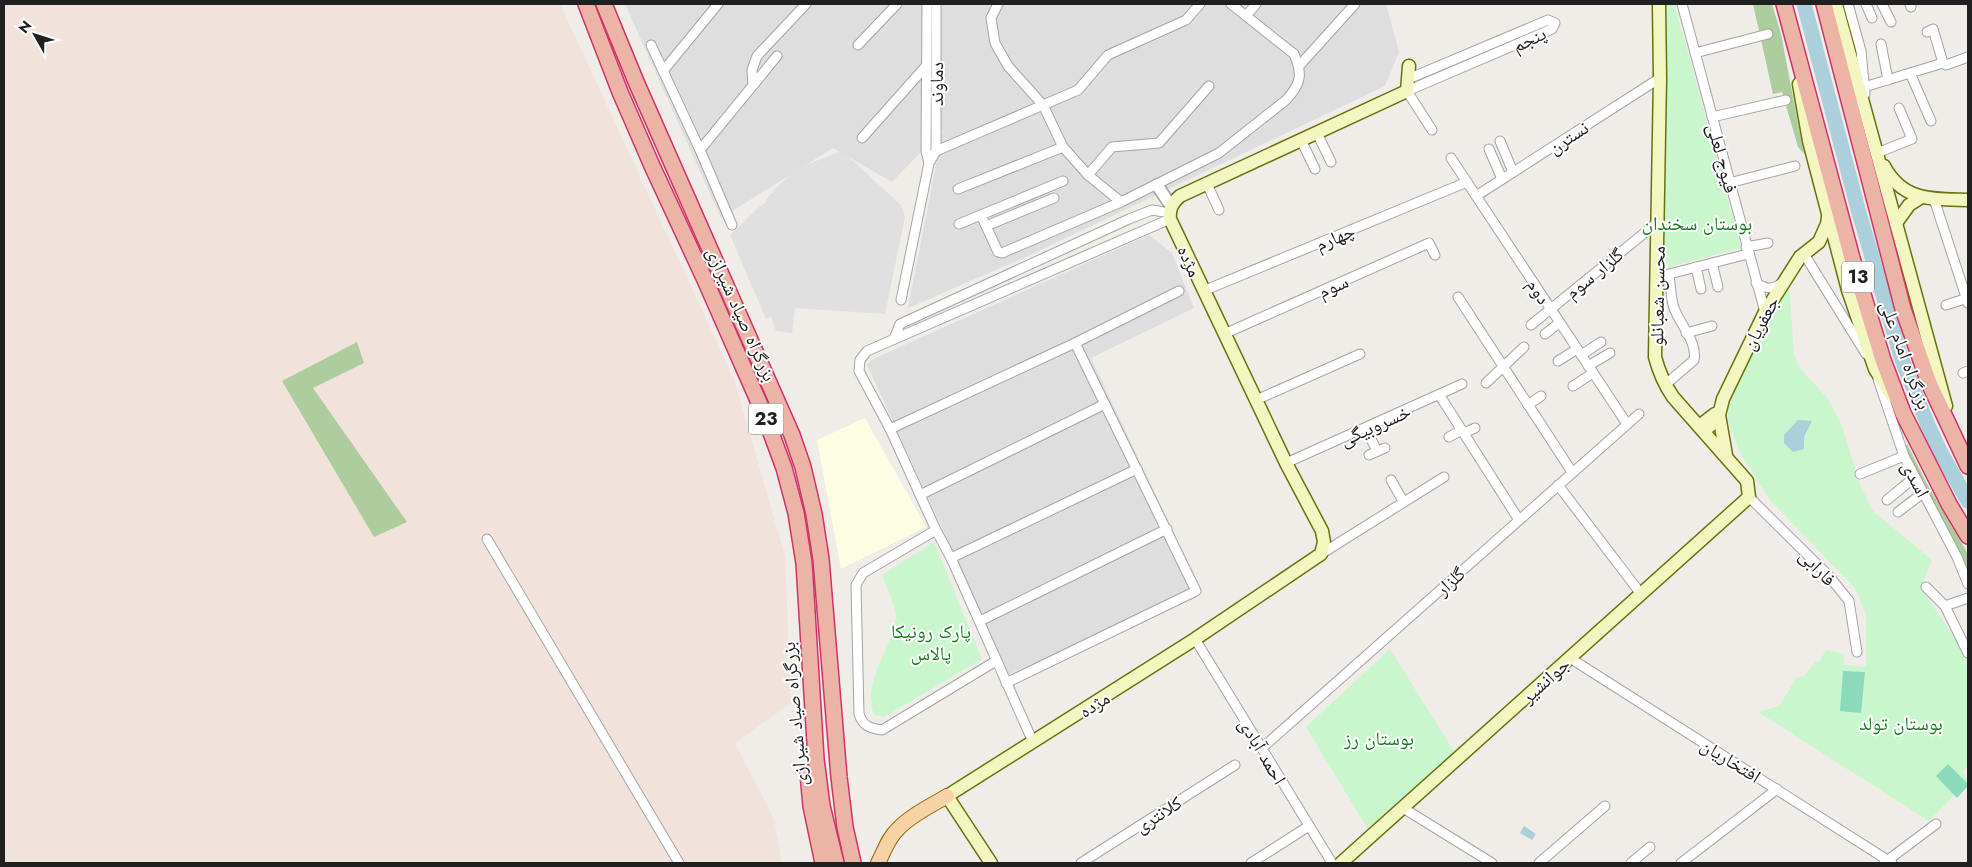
<svg xmlns="http://www.w3.org/2000/svg" width="1972" height="867" viewBox="0 0 1972 867" font-family="Jost,'Noto Naskh Arabic',sans-serif">
<style>
.residential{fill:#dedede}
.education{fill:#fdfde4}
.military{fill:#f1e2dc}
.forest{fill:#adcd9f}
.park{fill:#c9f6cc}
.pitch{fill:#8bdabb}
.parking{fill:#e0e0e0}
.water{fill:#abd0db}
.lines{fill:none;stroke-linecap:round;stroke-linejoin:round}
.river{stroke:#abd0db;stroke-width:15}
.minor-casing{stroke:#a4a4a4;stroke-width:11}
.tertiary-casing{stroke:#a4a4a4;stroke-width:14}
.secondary-casing{stroke:#68730c;stroke-width:15}
.primary-casing{stroke:#93650a;stroke-width:16}
.trunk-casing{stroke:#d03369;stroke-width:18}
.minor{stroke:#fff;stroke-width:9}
.tertiary{stroke:#fff;stroke-width:11}
.secondary{stroke:#f3f6c0;stroke-width:12}
.primary{stroke:#f6d3a7;stroke-width:14}
.trunk{stroke:#ecb4a6;stroke-width:15}
.labels{text-anchor:middle;stroke-width:4;stroke-linejoin:round;paint-order:stroke}
.shield{fill:#fff;stroke:#636363;stroke-width:1}
.shield-label{font-size:18px;font-weight:bold;fill:#202020}
.street-label{font-size:19px;fill:#202020;stroke:#fff}
.park-label{font-size:19px;fill:#137a1b;stroke:#fff}
</style>
<rect width="100%" height="100%" fill="#f0ede8"/>
<g class="residential">
<path d="M625,4H1386L1399,52L1385,86L1026,257L908,308L943,129L892,182L833,148L721,218Z"/>
<path d="M1149,235L1172,253L1194,308L1091,358L1201,590L1009,674L867,365L871,360Z"/>
</g>
<path class="education" d="M865,418L926,527L841,569L817,440Z"/>
<path class="military" d="M4,4H560L734,379L785,556L791,703L735,743L774,819L782,863H4Z"/>
<g class="forest">
<path d="M1753,4H1772L1781,34L1804,154L1798,147L1782,92L1773,94Z"/>
<path d="M357,342L364,363L313,388L407,522L374,537L282,381Z"/>
<path d="M1907,444L1926,482L1968,554V571L1905,447Z"/>
</g>
<g class="park">
<path d="M1665,4H1674L1687,48L1741,248L1662,269Z"/>
<path d="M1789,282L1794,354L1800,368L1828,399L1842,426L1860,485L1873,511L1932,560L1921,588L1963,650L1968,663V765L1963,772L1968,781L1929,821L1758,712L1779,706L1797,677L1804,676L1815,662H1819L1826,650L1844,654V665L1866,666V614L1855,588L1769,499L1739,451L1728,421V401Z"/>
<path d="M934,542L982,659L884,717L874,715C862,681 890,652 896,619C897,610 886,585 882,575Z"/>
<path d="M1390,649L1456,755L1369,831L1306,727Z"/>
</g>
<g class="pitch">
<path d="M1843,671L1865,672L1861,713L1840,711Z"/>
<path d="M1948,764L1968,784V786L1957,798L1936,776Z"/>
</g>
<path class="parking" d="M842,151L901,205L905,217L885,314L795,308L792,333L776,331L771,316L766,319L730,235L759,207L765,203L767,198L795,169Z"/>
<g class="water">
<path d="M1798,420L1812,421L1804,437V449L1793,452L1784,443V435Z"/>
<path d="M1524,826L1536,834L1532,840L1520,833Z"/>
</g>
<g class="lines">
<path class="river" d="M1804,4L1858,209L1901,357L1927,423L1941,453L1968,501"/>
<g class="minor-casing">
<g id="minor">
<path d="M927,4L926,151L929,163"/>
<path d="M998,4L991,18L995,43L1008,66L1043,105L1063,147L1088,175L1121,202L1219,153L1286,100C1301,84 1303,74 1294,54L1231,4"/>
<path d="M1682,4L1765,312"/>
<path d="M1848,4L1861,51L1865,94"/>
<path d="M1866,4L1872,18"/>
<path d="M1882,4L1891,22"/>
<path d="M1910,4L1911,7"/>
<path d="M1246,16L1256,4"/>
<path d="M1927,32L1933,29L1943,63"/>
<path d="M1881,44L1888,80"/>
<path d="M651,45L700,150L732,225"/>
<path d="M858,45L897,4"/>
<path d="M1695,53L1768,34"/>
<path d="M1299,66L1355,4"/>
<path d="M663,71L718,4"/>
<path d="M1910,73L1931,121"/>
<path d="M1408,79L1548,20L1555,23L1552,29L1407,91L1432,130"/>
<path d="M753,85L752,70L757,56L806,4"/>
<path d="M1864,87L1943,63L1946,65L1968,57"/>
<path d="M1712,117L1786,100"/>
<path d="M1317,133L1331,162"/>
<path d="M862,138L926,66"/>
<path d="M1301,140L1315,169"/>
<path d="M1500,141L1513,172"/>
<path d="M1489,149L1502,179"/>
<path d="M700,150L777,56"/>
<path d="M936,151L1078,90L1108,55L1186,20L1200,4"/>
<path d="M1877,153L1912,139L1899,108"/>
<path d="M1451,158L1627,424"/>
<path d="M1088,175L1112,147L1159,143L1209,86"/>
<path d="M1729,183L1795,166"/>
<path d="M1207,184L1219,210"/>
<path d="M958,189L1063,147"/>
<path d="M1476,196L1660,78"/>
<path d="M1934,199L1968,303"/>
<path d="M981,215L998,252L1002,253L1121,202"/>
<path d="M959,224L1063,181"/>
<path d="M986,226L1054,198"/>
<path d="M1746,247L1768,243"/>
<path d="M1804,254L1866,354"/>
<path d="M1712,263L1718,287"/>
<path d="M1696,267L1701,289"/>
<path d="M1756,283C1766,289 1772,290 1782,283"/>
<path d="M1203,291L1467,182"/>
<path d="M1458,297L1572,472"/>
<path d="M901,300L929,163L936,151V4"/>
<path d="M1946,305L1968,298"/>
<path d="M1531,325L1658,222"/>
<path d="M1686,333L1712,326"/>
<path d="M1224,334L1429,243L1435,255"/>
<path d="M1545,334L1559,323"/>
<path d="M894,339L900,324L1129,219L1152,210L1170,213"/>
<path d="M1581,355L1601,342"/>
<path d="M1558,361L1577,349"/>
<path d="M1588,366L1610,353"/>
<path d="M1963,373L1968,371"/>
<path d="M1878,379L1904,456L1957,557L1968,584"/>
<path d="M1486,383L1524,347"/>
<path d="M1665,385L1694,360C1698,341 1678,323 1673,305C1671,295 1670,284 1669,274L1748,254"/>
<path d="M1573,386L1593,373"/>
<path d="M1440,396L1519,520"/>
<path d="M1256,400L1360,354"/>
<path d="M1528,405L1541,396"/>
<path d="M890,429L1075,343L1179,291"/>
<path d="M1366,429L1377,451"/>
<path d="M1464,433L1475,428"/>
<path d="M1449,437L1462,430"/>
<path d="M1369,455L1385,448"/>
<path d="M1286,463L1462,384"/>
<path d="M1860,474L1904,456"/>
<path d="M1391,480L1403,501"/>
<path d="M1558,485L1641,594"/>
<path d="M920,495L1105,404"/>
<path d="M1749,497L1829,576L1849,601L1857,652"/>
<path d="M1887,500L1915,477"/>
<path d="M1898,512L1923,493"/>
<path d="M936,530L863,573L856,585L859,714C863,726 869,728 882,730L996,661"/>
<path d="M487,539L679,863"/>
<path d="M1321,554L1444,477"/>
<path d="M951,558L1137,469"/>
<path d="M1926,587L1945,606L1968,653"/>
<path d="M1945,606L1968,598"/>
<path d="M980,621L1167,529"/>
<path d="M1195,639L1332,863"/>
<path d="M1570,658L1892,863"/>
<path d="M1006,683L1196,591L1075,343"/>
<path d="M1033,742L951,558L936,530L890,429L859,371L860,360L867,351L1170,219"/>
<path d="M1262,748L1639,414"/>
<path d="M1403,808L1492,863"/>
<path d="M1081,863L1235,765"/>
<path d="M1251,863L1309,826"/>
<path d="M1539,863L1605,806"/>
<path d="M1631,863L1650,847"/>
<path d="M1681,863L1777,789"/>
<path d="M1884,863L1936,824"/>
</g>
</g>
<g class="tertiary-casing">
<path id="tertiary" d="M1157,185L1171,206"/>
</g>
<g class="secondary-casing">
<g id="secondary">
<path d="M1836,4L1946,406"/>
<path d="M1799,84L1809,141L1848,290L1875,369L1892,396"/>
<path d="M1884,166C1903,202 1933,199 1968,200"/>
<path d="M1896,223L1909,205L1920,198"/>
<path d="M1715,414L1719,415L1717,420L1706,429L1702,428V424Z"/>
<path d="M1726,455L1719,415L1723,399L1765,312L1800,257L1819,242L1827,224L1828,217"/>
<path d="M991,863L947,796L1195,639L1321,554L1324,542L1322,531L1286,463L1170,219C1169,209 1172,203 1180,196L1407,91L1409,66"/>
<path d="M1341,863L1749,497L1747,481L1673,397C1664,384 1659,372 1655,357L1660,78L1659,4"/>
</g>
</g>
<g class="primary-casing">
<path id="primary" d="M878,863C884,852 888,838 898,829C911,815 931,806 947,796"/>
</g>
<g class="trunk-casing">
<g id="trunk">
<path d="M586,4L620,92L653,168L705,280L764,414L784,468L796,513L804,563L816,759L822,806L836,863"/>
<path d="M604,4L637,84L792,435L803,467L814,514L821,559L839,777L845,827L853,863"/>
<path d="M1784,4L1852,258L1883,360L1903,413L1949,504L1968,536"/>
<path d="M1824,4L1903,309L1929,383L1968,466"/>
<path d="M808,773L811,806L823,863"/>
</g>
</g>
<use href="#minor" class="minor"/>
<use href="#tertiary" class="tertiary"/>
<use href="#secondary" class="secondary"/>
<use href="#primary" class="primary"/>
<use href="#trunk" class="trunk"/>
</g>
<g class="labels">
<g class="shield">
<rect x="1842" y="261.5" width="32" height="31" rx="4"/>
<rect x="748.5" y="403.5" width="35" height="31" rx="4"/>
</g>
<g class="shield-label">
<text x="1858" y="283">13</text>
<text x="766" y="425">23</text>
</g>
<g class="street-label">
<text transform="translate(1529 39) rotate(-25)" y="7">پنجم</text>
<text transform="translate(936 84) rotate(-90)" y="7">دماوند</text>
<text transform="translate(1568 137) rotate(-33)" y="7">نسترن</text>
<text transform="translate(1723 158) rotate(75)" y="7">فیوج لعلی</text>
<text transform="translate(1335 237) rotate(-23)" y="7">چهارم</text>
<text transform="translate(1190 261) rotate(66)" y="7">مژده</text>
<text transform="translate(1594 273) rotate(-39)" y="7">گلزار سوم</text>
<text transform="translate(1333 286) rotate(-24)" y="7">سوم</text>
<text transform="translate(1539 291) rotate(57)" y="7">دوم</text>
<text transform="translate(1657 296) rotate(-89)" y="7">محسن شعبانلو</text>
<text transform="translate(742 314) rotate(66)" y="7">بزرگراه صیاد شیرازی</text>
<text transform="translate(1760 323) rotate(-62)" y="7">جعفریان</text>
<text transform="translate(1906 355) rotate(70)" y="7">بزرگراه امام علی</text>
<text transform="translate(1375 425) rotate(-24)" y="7">خسروبیگی</text>
<text transform="translate(1916 479) rotate(62)" y="7">اسدی</text>
<text transform="translate(1818 567) rotate(46)" y="7">فارابی</text>
<text transform="translate(1450 581) rotate(-42)" y="7">گلزار</text>
<text transform="translate(1545 680) rotate(-42)" y="7">جوانشیر</text>
<text transform="translate(1094 704) rotate(-32)" y="7">مژده</text>
<text transform="translate(794 714) rotate(-95)" y="7">بزرگراه صیاد شیرازی</text>
<text transform="translate(1263 751) rotate(59)" y="7">احمد آبادی</text>
<text transform="translate(1731 760) rotate(32)" y="7">افتخاریان</text>
<text transform="translate(1158 814) rotate(-32)" y="7">کلانتری</text>
</g>
<g class="park-label">
<text x="1697" y="230">بوستان سخندان</text>
<text x="931" y="638">پارک رونیکا<tspan x="931" dy="22">پالاس</tspan></text>
<text x="1901" y="730">بوستان تولد</text>
<text x="1379" y="745">بوستان رز</text>
</g>
</g>
<rect width="1972" height="867" fill="none" stroke="#202020" stroke-width="10"/>
<g transform="translate(35 35) rotate(309)" stroke="#ffffff" stroke-width="4" paint-order="stroke">
<path d="M0-4L9 19L0 12L-9 19Z" fill="#202020"/>
<text y="-8" font-size="14" font-weight="bold" text-anchor="middle" fill="#202020">N</text>
</g>
</svg>
